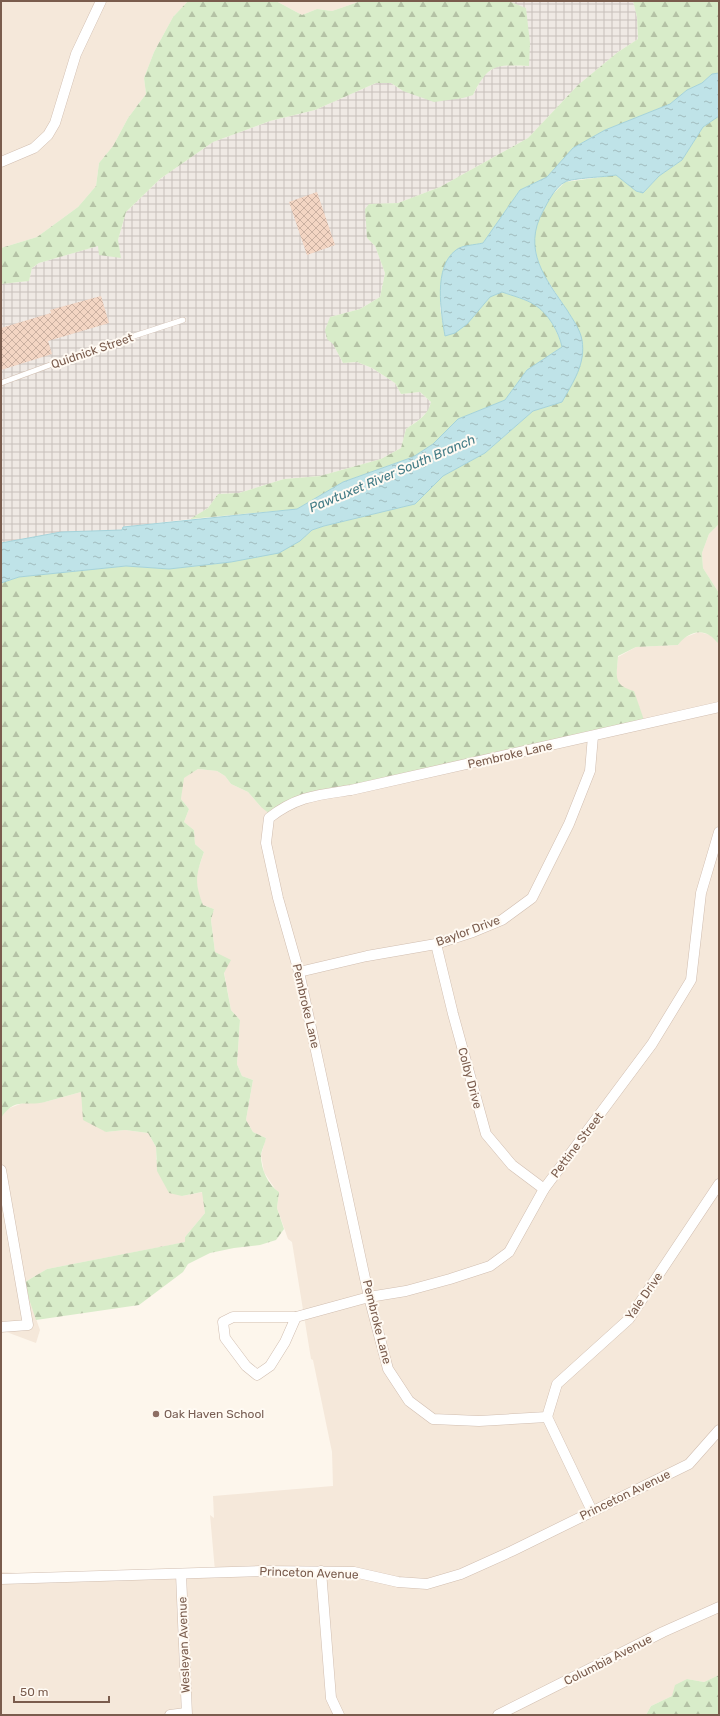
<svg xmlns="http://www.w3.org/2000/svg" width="720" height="1716" viewBox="0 0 720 1716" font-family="Rubik,sans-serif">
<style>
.residential{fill:#f5e8da}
.industrial{fill:url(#industrial-grid)}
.forest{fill:url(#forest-firs)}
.water{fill:url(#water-ripples);stroke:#a5d3da}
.building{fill:url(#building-cross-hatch)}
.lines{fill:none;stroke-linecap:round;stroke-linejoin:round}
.lane-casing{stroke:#d1beb0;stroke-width:6}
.street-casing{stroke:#d1beb0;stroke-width:11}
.lane{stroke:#fff;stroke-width:5}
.street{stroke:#fff;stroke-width:10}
.education-dot{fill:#8d6e63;stroke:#fffaf3;stroke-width:1.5}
.labels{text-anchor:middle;stroke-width:4;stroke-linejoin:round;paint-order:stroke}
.street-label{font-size:12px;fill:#7a5c4d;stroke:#fffaf3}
.education-label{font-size:12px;fill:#785e54;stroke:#fffaf3;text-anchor:start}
.water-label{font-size:13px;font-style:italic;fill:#437c86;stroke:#fffaf3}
</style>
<defs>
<pattern id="industrial-grid" width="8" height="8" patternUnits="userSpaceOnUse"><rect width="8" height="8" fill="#efe9e4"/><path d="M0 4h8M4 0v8" fill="none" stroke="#c7c0bb"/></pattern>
<pattern id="forest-firs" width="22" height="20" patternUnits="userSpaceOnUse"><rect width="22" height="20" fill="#d8ecc9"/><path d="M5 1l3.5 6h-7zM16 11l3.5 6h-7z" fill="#b4c2a5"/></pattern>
<pattern id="water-ripples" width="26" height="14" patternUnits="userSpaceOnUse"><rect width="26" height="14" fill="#bfe3e8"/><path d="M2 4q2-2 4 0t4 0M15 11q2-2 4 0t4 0" fill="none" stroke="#a0bbbe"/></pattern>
<pattern id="building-cross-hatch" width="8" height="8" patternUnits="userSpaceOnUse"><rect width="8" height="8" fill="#f3d5c3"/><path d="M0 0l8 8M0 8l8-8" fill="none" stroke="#cab0a1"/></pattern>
</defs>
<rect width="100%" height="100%" fill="#fdf6ec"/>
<g class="residential">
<path d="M1,1H188L173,17L154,52L144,78L146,94L128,118L113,146L99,163L96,186L78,207L37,237L1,248Z"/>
<path d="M276,1H361L332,11L317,9L302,15Z"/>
<path d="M719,524V593L703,568L702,553L709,534Z"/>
<path d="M699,632L710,635L719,644V1675L704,1682L687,1679L672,1696L651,1706L646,1715H1V1572L63,1576L215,1571L210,1515L214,1518L213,1496L333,1486L332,1452L313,1360L311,1359L292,1242L288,1239L277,1208L279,1192L275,1189L264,1172L261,1155L266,1138L253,1132L246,1120L253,1080L242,1076L237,1064L240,1020L231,1010L224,972L215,952L211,920L214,909L203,905L198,893L196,876L204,852L195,844L194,830L184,822L189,809L181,799L183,778L198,769L217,771L225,776L231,784L248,792L261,807L623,688L616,679L618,657L636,647L678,645L683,638Z"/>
<path d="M81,1092L106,1132L125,1130L148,1133L156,1147V1159L182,1196L203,1192L205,1213L185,1237L186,1242L47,1269L25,1282L29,1299L40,1330L36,1343L1,1330V1118L7,1109L23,1103L45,1102Z"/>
</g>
<path class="industrial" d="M508,1H633L637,17L638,39L618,52L578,85L528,138L440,187L398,203L369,204L367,238L375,246L385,273L380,297L360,309L330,317L333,344L343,363L357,362L372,368L395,383L401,394L420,392L431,402L429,410L420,419L406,429L401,448L381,459L320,476L284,479L239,493L218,494L208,508L190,519L123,527V530L61,532L1,543V284L29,281L32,268L39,263L118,240L126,212L160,179L213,142L270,121L315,110L376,83H391L403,91L473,95L483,76L498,65L529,66L526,9Z"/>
<g class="forest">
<path d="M188,1H276L302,15L317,9L332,11L361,1H508L526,8L530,43L529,66C496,65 489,63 473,95L463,98L434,102L403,91L391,83H376L315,110L270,121L213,142L160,179L126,212L118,240L121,258L99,255L98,246L39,263L32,268L29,281L1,284V248L37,237L78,207L96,186L99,163L113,146L128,118L146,94L144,78L154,52L173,17Z"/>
<path d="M633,1H719V73L712,74L702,83L687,90L670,104L605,130L573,148L547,177L520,190L483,243L457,249L442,275L440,308L445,335L467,324L490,297L502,292C513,296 526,299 535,305C549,313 558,332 562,347L527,370L505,400L458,419L433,444L413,457L343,482L297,509L190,519L208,508L218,494L239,493L284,479L320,476L381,459L401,448L406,429C417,421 428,416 431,402L420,392L401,394L395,383L372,368L357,362L343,363L333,344L327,339L325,330L330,317L360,309L380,297L385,273L375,246L367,238L365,209L369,204L398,203L440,187L528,138L578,85L618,52L638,39L637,17Z"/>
<path d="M719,116V524L709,534L702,553L703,568L719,593V644C716,642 713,637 709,635C698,628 685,635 678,645L636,647L618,656C617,676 612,685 634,691L645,723L312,796L271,815L261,807L248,792L231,784L225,776L217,771L198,769L184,778L181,799L189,809L184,822L194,830L195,844L204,852C196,875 194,881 203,905L214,909L211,920L215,952L231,960L224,973L231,1010L240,1020L237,1064L242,1076L253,1080L246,1120L253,1132L266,1138C265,1144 261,1151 261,1156C261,1169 268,1185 279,1192L277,1208L284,1229L276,1240L260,1245L234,1248L210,1253L188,1264L183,1272L139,1305L36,1320L29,1299L25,1282L47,1269L185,1242V1237L205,1213L202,1192L182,1196L169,1193L157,1171L156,1147L148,1133L125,1130L106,1132L83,1120L81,1092C69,1095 57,1099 45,1102C26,1107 15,1096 1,1118V583L19,577L126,566L169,569L231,562L300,541L312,530L324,526L415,504L443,476L485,453L533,411L562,402L577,326L542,272L537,257L533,237L536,223L549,198L565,182L616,175L636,191L643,193L659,176L682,160L703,127Z"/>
<path d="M719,1675V1715H646L651,1706L672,1696L675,1685L687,1679L704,1682Z"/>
</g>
<path class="water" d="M719,73V116L703,127L682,160L659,176L643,193L636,191L616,175C606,177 572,178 565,182C555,187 548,202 543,211C522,250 545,278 567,310C573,320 580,329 582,340C586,364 573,382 562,402L533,411L485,453L443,476L415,504L324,526L312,530L300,541L279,553L231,562L169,569L126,566L19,577L1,583V543L61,532L122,530L123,527L297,509L343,482L413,457L433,444L458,419L505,400L527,370L562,347C559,332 548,313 535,305C526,299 513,296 502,292L490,297L467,324L455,333L445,336C441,312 433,267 456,250C462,245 475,245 483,243L520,190L547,177L573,148L605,130L670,104L687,90L702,83L712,74Z"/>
<g class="building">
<path d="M317,192L335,245L307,255L289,202Z"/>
<path d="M101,296L109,323L48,341L52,354L1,370V328L51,313L50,310Z"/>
</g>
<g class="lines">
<g class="lane-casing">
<path id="lane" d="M1,383L88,351L183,320"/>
</g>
<g class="street-casing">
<g id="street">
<path d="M1,162L34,148L48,135L55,123L76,54L101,1"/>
<path d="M436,944L453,1014L486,1134L512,1165L544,1189"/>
<path d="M299,972L367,956L436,944L473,932L502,920L532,898L569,824L590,771L593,736"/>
<path d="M1,1170L28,1325L1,1327"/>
<path d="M233,1317H296L285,1342L270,1366L257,1375L246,1366L225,1338L223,1322Z"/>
<path d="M296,1317L369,1297L406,1291L450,1279L490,1266L509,1252L544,1189L652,1044L691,980L701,893L719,832"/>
<path d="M547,1417L479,1421L433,1419L409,1401L388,1369L369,1297L299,972L278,898L266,843L269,818C297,796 318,795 351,790L719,707"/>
<path d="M547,1417L557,1384L629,1319L719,1184"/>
<path d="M547,1417L592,1511"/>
<path d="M321,1571L331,1698L339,1715"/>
<path d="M181,1574L187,1715"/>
<path d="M1,1579L261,1571L354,1572L398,1582L427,1584L461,1574L512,1551L689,1464L719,1430"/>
<path d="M170,1715L186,1713"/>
<path d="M498,1715L663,1632L719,1607"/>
</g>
</g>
<use href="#lane" class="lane"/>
<use href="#street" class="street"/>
</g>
<circle class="education-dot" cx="156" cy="1414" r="4"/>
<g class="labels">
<g class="street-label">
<text transform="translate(92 351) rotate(-19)" y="4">Quidnick Street</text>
<text transform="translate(510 755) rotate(-13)" y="4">Pembroke Lane</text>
<text transform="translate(468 931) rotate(-20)" y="4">Baylor Drive</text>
<text transform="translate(306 1006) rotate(77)" y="4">Pembroke Lane</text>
<text transform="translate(470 1078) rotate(75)" y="4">Colby Drive</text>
<text transform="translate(577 1145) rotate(-53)" y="4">Pettine Street</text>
<text transform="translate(644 1296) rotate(-55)" y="4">Yale Drive</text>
<text transform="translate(377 1322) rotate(76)" y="4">Pembroke Lane</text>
<text transform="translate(625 1495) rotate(-26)" y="4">Princeton Avenue</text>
<text transform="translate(309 1573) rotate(2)" y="4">Princeton Avenue</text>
<text transform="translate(184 1645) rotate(-92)" y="4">Wesleyan Avenue</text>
<text transform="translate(608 1660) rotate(-27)" y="4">Columbia Avenue</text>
</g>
<g class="education-label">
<text x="164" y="1418">Oak Haven School</text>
</g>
<g class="water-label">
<text transform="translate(392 473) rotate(-23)" y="5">Pawtuxet River South Branch</text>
</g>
</g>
<rect width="720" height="1716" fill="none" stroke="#7a5c4d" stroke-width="4"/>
<path d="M14 1696v6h95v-6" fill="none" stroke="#7a5c4d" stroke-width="2"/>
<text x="20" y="1696" font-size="12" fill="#7a5c4d" stroke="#fffaf3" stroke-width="3" paint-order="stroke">50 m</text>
</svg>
